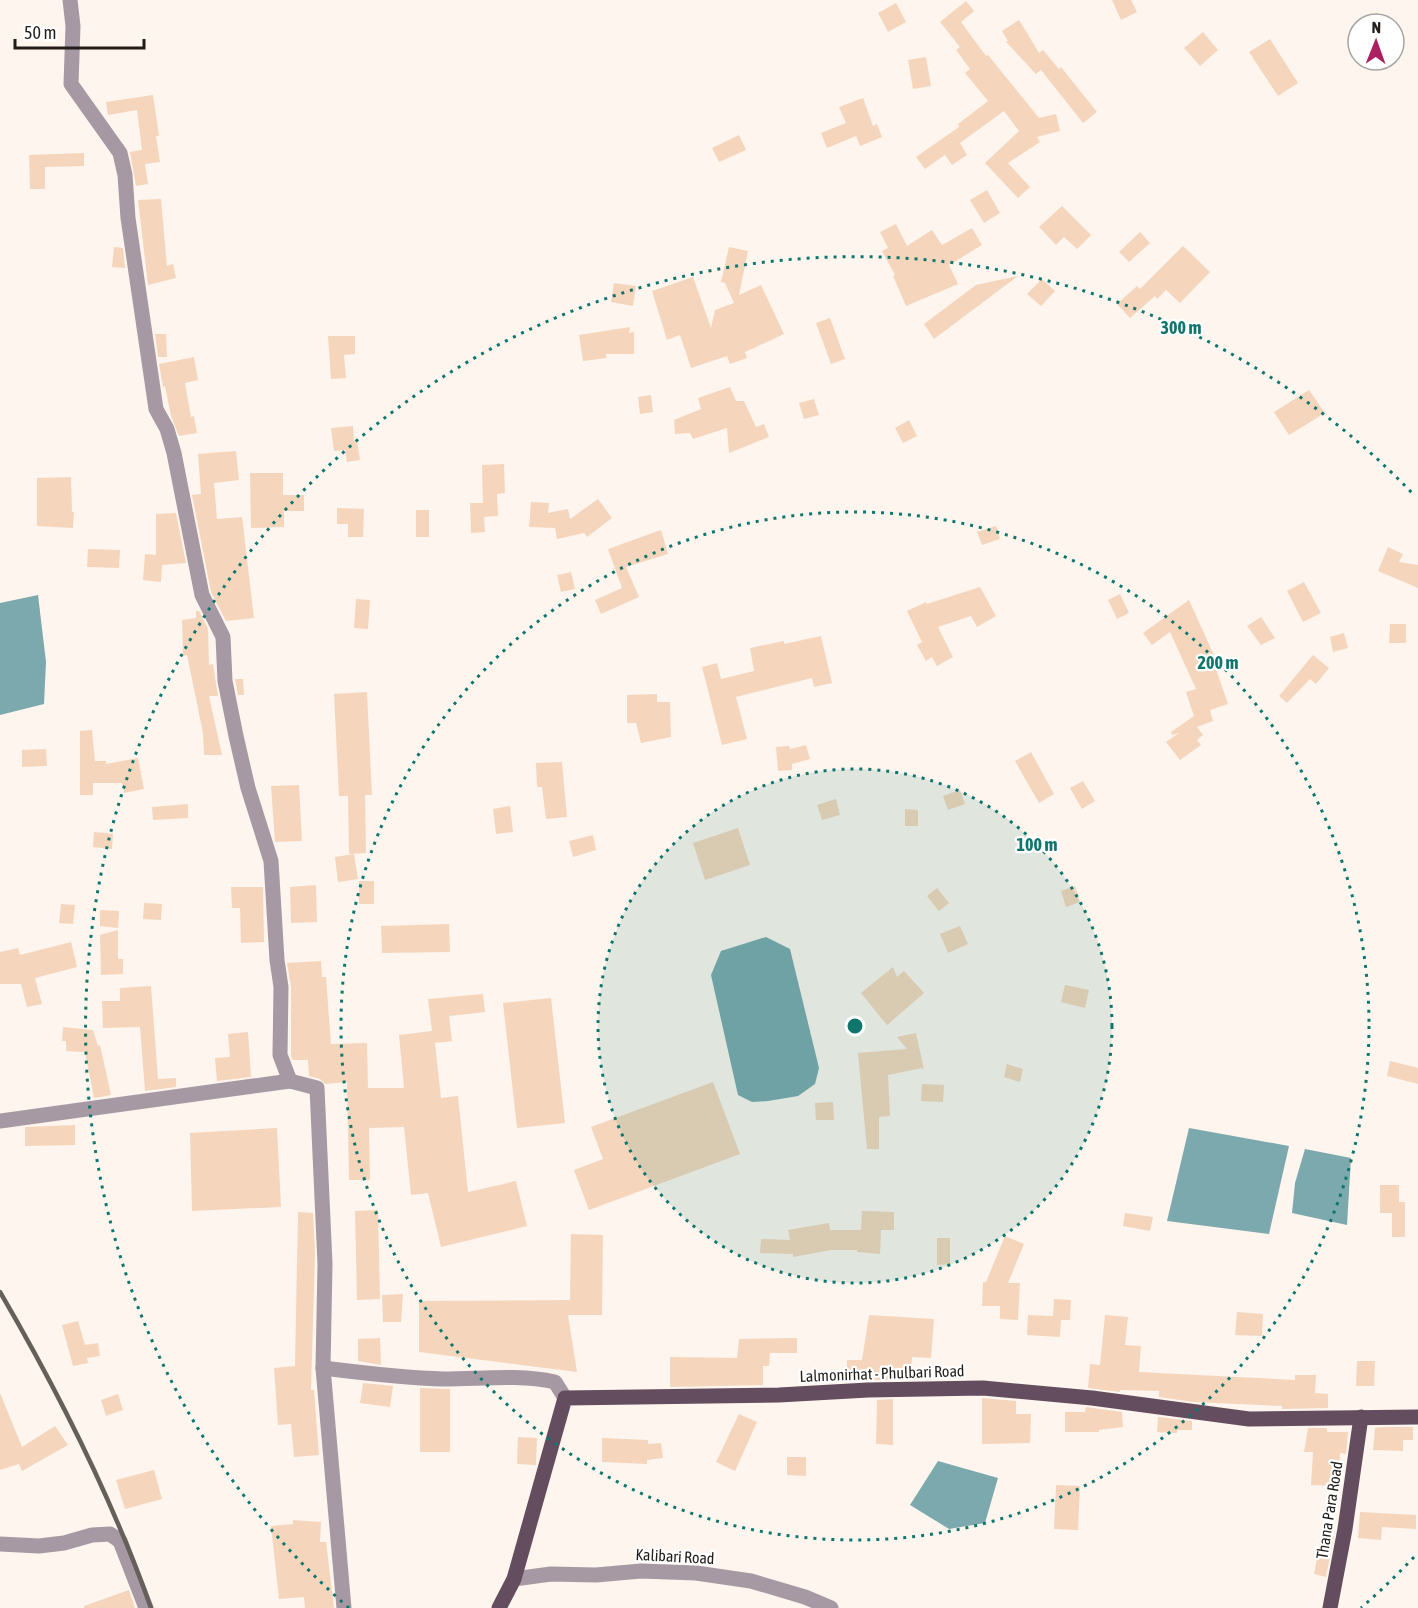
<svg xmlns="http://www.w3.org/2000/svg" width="1418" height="1608" viewBox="0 0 1418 1608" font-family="'Asap Condensed',sans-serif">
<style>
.water{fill:#7ca9ad}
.building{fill:#f5d6bc}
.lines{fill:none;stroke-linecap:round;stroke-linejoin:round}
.minor{stroke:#a799a3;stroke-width:15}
.major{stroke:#644d5f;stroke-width:15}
.rail{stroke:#66605b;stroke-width:4.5}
.ring{fill:none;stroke:#0f766e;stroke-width:3;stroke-dasharray:3 6}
.labels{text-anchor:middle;stroke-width:4.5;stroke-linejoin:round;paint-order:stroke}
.street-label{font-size:16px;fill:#221d19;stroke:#fff}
.centre{fill:#0f766e;stroke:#fff;stroke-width:3}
.ring-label{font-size:18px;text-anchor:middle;font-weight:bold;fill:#0f766e;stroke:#fff;stroke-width:4.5;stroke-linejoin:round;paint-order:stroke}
</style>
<rect width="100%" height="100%" fill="#fdf5ee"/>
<g class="water">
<path d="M38,595L46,662L44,704L0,715V603Z"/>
<path d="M766,937L790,949L819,1068L815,1084L798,1096L768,1101L752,1102L738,1095L711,975L721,951Z"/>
<path d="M1189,1128L1289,1146L1269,1234L1167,1221Z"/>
<path d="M1305,1149L1351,1158L1347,1225L1292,1213L1295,1183Z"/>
<path d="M938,1461L998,1478L985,1523L949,1529L910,1505Z"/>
</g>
<g class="building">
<path d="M1112,0H1131L1137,12L1121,20Z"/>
<path d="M966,1L974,11L961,22L986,56L988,55L1039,118L1056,114L1060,131L1037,137L1040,142L1008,163L1030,187L1018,198L985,163L1019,131L1004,111L960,143L967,155L952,165L945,155L925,169L916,157L959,127L958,124L988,101L965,73L970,69L956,50L960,47L940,22Z"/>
<path d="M896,3L906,22L888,32L878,13Z"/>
<path d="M1019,20L1039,53L1043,50L1059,69L1061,67L1097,112L1083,123L1041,70L1036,74L1006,42L1008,41L1002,31Z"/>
<path d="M1203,32L1218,50L1200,66L1184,48Z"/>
<path d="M1270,39L1298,83L1278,96L1249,52Z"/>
<path d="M926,57L931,86L913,89L908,60Z"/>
<path d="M153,95L159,136H156L160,162L145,164L148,184L136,186L130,152L142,150L137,110L108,115L106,102Z"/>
<path d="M863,98L873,126L877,124L882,137L860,146L856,136L827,148L821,133L846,123L839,107Z"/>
<path d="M739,135L746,150L719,162L712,148Z"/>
<path d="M84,153V166L45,167V189H30L29,155Z"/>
<path d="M987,190L1000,213L984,223L970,200Z"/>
<path d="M161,199L167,266L173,264L176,278L148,285L138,200Z"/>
<path d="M1062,206L1091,235L1077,249L1064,237L1056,245L1039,227Z"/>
<path d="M896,224L907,246L932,230L942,245L972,228L982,245L949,265L958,284L906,306L893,276L895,275L882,251L888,248L880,232Z"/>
<path d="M1140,232L1150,243L1129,262L1119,252Z"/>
<path d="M1183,246L1210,272L1180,303L1166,290L1157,299L1155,296L1130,318L1117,304L1137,286L1140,289Z"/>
<path d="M114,247L123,248L125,268L112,267Z"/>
<path d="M729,247L748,251L739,295L761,285L784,334L745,352L747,358L730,364L727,356L691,368L680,335L667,340L652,291L693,277L711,328L715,310L734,303L725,283L721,282Z"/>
<path d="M1018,276L934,339L924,324L976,285Z"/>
<path d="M1042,279L1055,291L1041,306L1027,294Z"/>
<path d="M614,283L636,286L633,306L611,302Z"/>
<path d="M830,318L845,359L831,364L816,323Z"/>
<path d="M630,327L629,333L634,332V354H606V358L583,361L579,335Z"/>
<path d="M155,334H166L167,357H158Z"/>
<path d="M328,336H355V354L344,355L346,378L331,379Z"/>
<path d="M194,357L198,380L185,383L191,417L194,416L197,433L179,436L171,416L165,386L163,387L159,364Z"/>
<path d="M730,387L736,401H744L756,427L764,424L769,437L729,453L727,428L693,439L690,433L675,434L674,420L701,409L698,398Z"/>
<path d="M1309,390L1325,413L1289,435L1274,412Z"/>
<path d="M651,395L653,412L640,414L638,397Z"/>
<path d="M814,399L819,415L804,419L799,403Z"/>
<path d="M909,420L917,436L903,443L895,428Z"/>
<path d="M353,426L354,441L357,440L360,460L347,462L345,450L334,451L331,428Z"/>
<path d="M236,451L239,480L214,483L217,519L242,517L254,618L226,621L211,592L192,495L201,494L198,454Z"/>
<path d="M504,464L505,493L497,494L498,516L484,517L485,532L471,533L470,503H483L482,465Z"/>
<path d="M250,473H283V495H304V511H284V527L251,528Z"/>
<path d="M71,477L72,512H74L73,528L37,526V478Z"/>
<path d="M598,499L612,518L587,537L584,533L557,539L555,528L529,527L531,502L549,503L548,513L568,509L570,519Z"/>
<path d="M337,508L364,509L363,537H348V524H337Z"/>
<rect x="416" y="510" width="13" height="27"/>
<path d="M176,513L186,563L162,565L161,582L143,580L145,554L156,555V514Z"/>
<path d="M996,526L1000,539L982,545L977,532Z"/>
<path d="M661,530L668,554L626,567L639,597L601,614L595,600L622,588L608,549Z"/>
<path d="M1388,547L1403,554L1399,562L1418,565V588L1378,571Z"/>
<path d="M88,549L120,550L119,568L87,567Z"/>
<path d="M571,572L575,589L561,592L557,575Z"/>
<path d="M1304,582L1321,613L1303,622L1287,591Z"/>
<path d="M980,587L996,616L977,627L971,616L938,627L953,657L937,666L932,657L926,661L917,645L922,642L907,611L926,602L927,604Z"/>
<path d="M1120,594L1129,613L1117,619L1108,600Z"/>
<path d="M356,599L370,600L368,629L354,628Z"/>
<path d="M1189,600L1217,662L1214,663L1228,704L1210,710L1213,721L1197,727L1203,735L1197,740L1201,745L1180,760L1166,742L1179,733L1172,735L1171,732L1194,716L1186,692L1196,689L1170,632L1152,645L1143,633Z"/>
<path d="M196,611H199L208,629L209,665L213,664L218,696H209L222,755H204L203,733L187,655L183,656L182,620L196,618Z"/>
<path d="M1261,617L1275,638L1261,645L1247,626Z"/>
<path d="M1390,624H1406V643H1389Z"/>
<path d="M1344,633L1348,648L1333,652L1330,637Z"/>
<path d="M821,636L832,683L814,687L812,678L736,697L747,739L722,745L702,667L717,663L721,679L754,671L750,648L784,641V644Z"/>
<path d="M1313,655L1329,668L1316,684L1310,679L1287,703L1279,696Z"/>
<path d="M235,679H243L244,695H238Z"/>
<path d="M367,692L372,795H365L366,853L349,854L348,796H339L334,694Z"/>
<path d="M657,694V702H670L671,737L641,743L636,723H627V695Z"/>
<path d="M92,730L95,761H106V764L138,758L144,789L124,793L122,783H93V795H80V731Z"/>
<path d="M806,745L810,759L792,764V770L778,771L776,747L789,746L790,749Z"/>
<path d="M46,749L47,766L22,767V750Z"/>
<path d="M1031,752L1054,794L1039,803L1015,761Z"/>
<path d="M562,762L567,817L546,819L542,787H537L536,763Z"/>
<path d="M1083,781L1095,801L1082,809L1070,788Z"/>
<path d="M299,785L302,841L275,842L271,786Z"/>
<path d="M960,790L965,804L948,810L943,796Z"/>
<path d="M836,799L840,815L822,820L817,805Z"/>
<path d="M188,804V818L153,820L152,807Z"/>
<path d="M510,806L513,832L496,834L493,809Z"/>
<path d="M905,809L918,810V826H905Z"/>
<path d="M738,828L750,865L705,880L693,843Z"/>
<path d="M94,832L113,834L112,849L93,847Z"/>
<path d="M593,835L596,850L573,857L569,841Z"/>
<path d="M354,854L358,879L338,882L335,857Z"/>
<rect x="359" y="881" width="15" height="23"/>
<path d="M316,885L317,922L291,923L290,887Z"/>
<path d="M1075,886L1080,902L1066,907L1061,891Z"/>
<path d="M231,887H263L264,942L241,943L240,908H232Z"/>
<path d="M937,888L949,903L939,911L927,896Z"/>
<path d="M144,903L162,904L161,920L143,919Z"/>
<path d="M61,904L75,905L73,924L59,923Z"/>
<path d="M100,910L119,911L118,928L100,926Z"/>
<path d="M449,924L450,952L382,953L381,926Z"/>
<path d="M960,926L968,944L948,953L940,934Z"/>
<path d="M118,930V959H123V974L101,975L100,935Z"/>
<path d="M71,942L77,967L35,978L42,1004L27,1007L21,984H0V952L18,948L20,955Z"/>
<path d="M321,961L322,977H326L331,1044L367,1043L368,1088H404L399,1035L432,1031L428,999L483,994L485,1012L449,1016L452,1041L435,1043L441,1098L458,1096L468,1192L516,1181L527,1226L441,1247L428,1193L411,1195L404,1127L369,1128L370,1180H349L347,1082L325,1084L320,1079L309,1076L308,1060H293L291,1057V987L287,963Z"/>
<path d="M893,967L897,977L904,971L924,993L887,1025L861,993Z"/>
<path d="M1065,985L1089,990L1085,1008L1061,1002Z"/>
<path d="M151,986L158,1079L176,1078V1087L145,1091L140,1027L103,1028L102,1001H120V988Z"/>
<path d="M551,998L565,1123L517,1128L503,1003Z"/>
<path d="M63,1027L93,1030L98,1046L100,1045L111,1095L94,1098L85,1052L66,1051V1041H62Z"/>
<path d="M248,1032L251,1077L217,1081L215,1058L230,1057L228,1034Z"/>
<path d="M916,1033L924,1070L922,1068L888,1075L890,1116L879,1117V1149H867L858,1053L907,1049L897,1037Z"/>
<path d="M1390,1061L1418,1068V1084L1387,1076Z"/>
<path d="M1007,1064L1023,1069L1020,1082L1004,1077Z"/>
<path d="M713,1082L740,1154L589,1210L574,1170L603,1159L591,1127Z"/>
<path d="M922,1084L944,1085L943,1102L921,1101Z"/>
<path d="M833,1102L834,1120H816L815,1103Z"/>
<path d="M75,1125V1145L25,1146V1127Z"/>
<path d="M277,1128L281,1207L192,1211L190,1133Z"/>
<path d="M1380,1185H1399V1202H1405V1237H1392V1213H1380Z"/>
<path d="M378,1210L380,1299L357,1300L355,1211Z"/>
<path d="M862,1211L894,1212V1230H881L880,1254L857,1252V1250H831L793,1257V1254L760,1253L761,1239L790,1240L788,1230L829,1223L830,1230H861Z"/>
<path d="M298,1212L313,1213L315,1252L311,1390H314L319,1455L294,1457L291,1424L278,1425L274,1368L295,1366Z"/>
<path d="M1125,1213L1153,1217L1150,1231L1123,1226Z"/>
<path d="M571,1234L603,1235L602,1315H568L577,1372L419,1352V1301L570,1300Z"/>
<path d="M1005,1236L1024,1244L1008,1283H1020L1018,1320L1000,1319V1306H982L983,1282H986Z"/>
<path d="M937,1238H950V1264L937,1265Z"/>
<path d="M403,1294L401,1322H383L382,1295Z"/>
<path d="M1054,1299L1071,1300L1070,1320H1061L1060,1337L1027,1335L1028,1315L1053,1316Z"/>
<path d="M1237,1312L1263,1314L1262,1336L1235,1335Z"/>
<path d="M869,1315L934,1319L931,1358L912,1357L911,1376L892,1375V1380H847V1360H862Z"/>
<path d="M1105,1315L1128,1317L1125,1345L1141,1346L1139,1372L1295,1380V1375H1316L1315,1393L1328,1394V1408L1282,1409V1406L1193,1402L1159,1397V1391L1120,1390V1392L1088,1388L1090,1364L1100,1365Z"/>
<path d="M78,1321L85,1345L98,1343L100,1356L87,1358L88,1363L73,1366L62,1325Z"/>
<path d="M380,1338L381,1365L358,1361V1339Z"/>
<path d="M797,1338V1353H770L769,1366H763V1385L670,1387V1357L737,1358L739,1339Z"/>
<path d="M1357,1361H1375L1374,1386H1356Z"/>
<path d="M363,1383L393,1386L390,1407L360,1403Z"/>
<path d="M420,1388L450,1389V1452H420Z"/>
<path d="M0,1393L22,1447L55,1426L68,1445L22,1471L19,1464L0,1470Z"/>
<path d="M118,1394L123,1410L106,1416L101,1400Z"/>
<path d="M982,1398L1016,1401V1414H1031L1030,1443L982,1444Z"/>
<path d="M893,1399V1445L876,1444L877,1400Z"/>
<path d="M1086,1407L1122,1412L1123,1427L1099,1430V1432H1065V1412H1085Z"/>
<path d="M739,1414L757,1422L735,1471L716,1462Z"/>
<path d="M1158,1417L1192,1421V1430H1177V1433L1157,1432Z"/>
<path d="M1385,1427H1413V1440H1403V1451L1373,1450L1375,1428Z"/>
<path d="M1308,1428H1327V1432H1348L1346,1454L1340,1453L1338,1486L1311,1485L1313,1452H1304Z"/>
<path d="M518,1437L537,1438L536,1465L517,1464Z"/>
<path d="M602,1438L648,1440V1444L661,1443L663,1458L647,1460V1464L602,1462Z"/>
<path d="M787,1457H806V1476L787,1475Z"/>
<path d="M154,1470L162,1499L125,1509L116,1480Z"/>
<path d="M1056,1485L1080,1486L1078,1530L1054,1529Z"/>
<path d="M1360,1512L1416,1515V1529L1382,1527L1381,1540L1358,1538Z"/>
<path d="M293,1520L321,1522L320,1542H326L334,1608H305L304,1597L279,1599L271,1526L293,1524Z"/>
<path d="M1321,1535L1334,1536L1326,1577L1314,1574Z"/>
<path d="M129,1590L135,1608H84V1606Z"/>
</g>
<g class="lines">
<g class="minor">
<path d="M70,0L73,26L71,84L120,153L125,175L128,218L156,409L167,429L174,453L202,595L223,637L225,681L236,736L248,788L271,861L277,960L281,987L280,1055L290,1081"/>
<path d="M0,1121L290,1081L317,1088L325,1264L323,1368L344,1608"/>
<path d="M323,1368C363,1373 404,1378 444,1379C481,1379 518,1374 555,1382L565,1398"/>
<path d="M0,1544L39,1546L64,1543L92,1535L110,1534L120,1541L146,1608"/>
<path d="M514,1579L551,1574L596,1575L641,1571L696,1573L751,1581L805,1597L831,1608"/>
</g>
<g class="major">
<path d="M499,1608L514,1579L565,1398L779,1395L868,1390L983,1388L1092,1398L1249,1419L1418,1417"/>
<path d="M1330,1608L1345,1529L1361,1417"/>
</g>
<path class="rail" d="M0,1292C59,1393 112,1498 151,1608"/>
</g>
<circle cx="855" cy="1026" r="257" fill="#0f766e" fill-opacity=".12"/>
<g class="ring">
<circle cx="855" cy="1026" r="257"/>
<circle cx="855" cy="1026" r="514"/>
<path d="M1414 1557A771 771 0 0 1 1361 1608M349 1608A771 771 0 1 1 1414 495"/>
</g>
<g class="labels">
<g class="street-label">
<text transform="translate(882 1373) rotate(-2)" y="6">Lalmonirhat - Phulbari Road</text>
<text transform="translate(1329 1510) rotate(-81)" y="6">Thana Para Road</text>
<text transform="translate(675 1556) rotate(3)" y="6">Kalibari Road</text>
</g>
</g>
<circle cx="855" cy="1026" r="9" class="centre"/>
<g class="ring-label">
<text x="1181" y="334">300 m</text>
<text x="1218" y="669">200 m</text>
<text x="1037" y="851">100 m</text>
</g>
<g transform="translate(1376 42) rotate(1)"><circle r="28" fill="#ffffff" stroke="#a7a5a3" stroke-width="1.5"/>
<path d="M0-4.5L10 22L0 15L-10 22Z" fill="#ab2061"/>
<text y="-9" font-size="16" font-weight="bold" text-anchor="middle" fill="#221d19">N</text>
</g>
<path d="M15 39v9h129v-9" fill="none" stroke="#221d19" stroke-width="3"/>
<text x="24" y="39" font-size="18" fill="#221d19" stroke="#ffffff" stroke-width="4.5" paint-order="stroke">50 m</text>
</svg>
